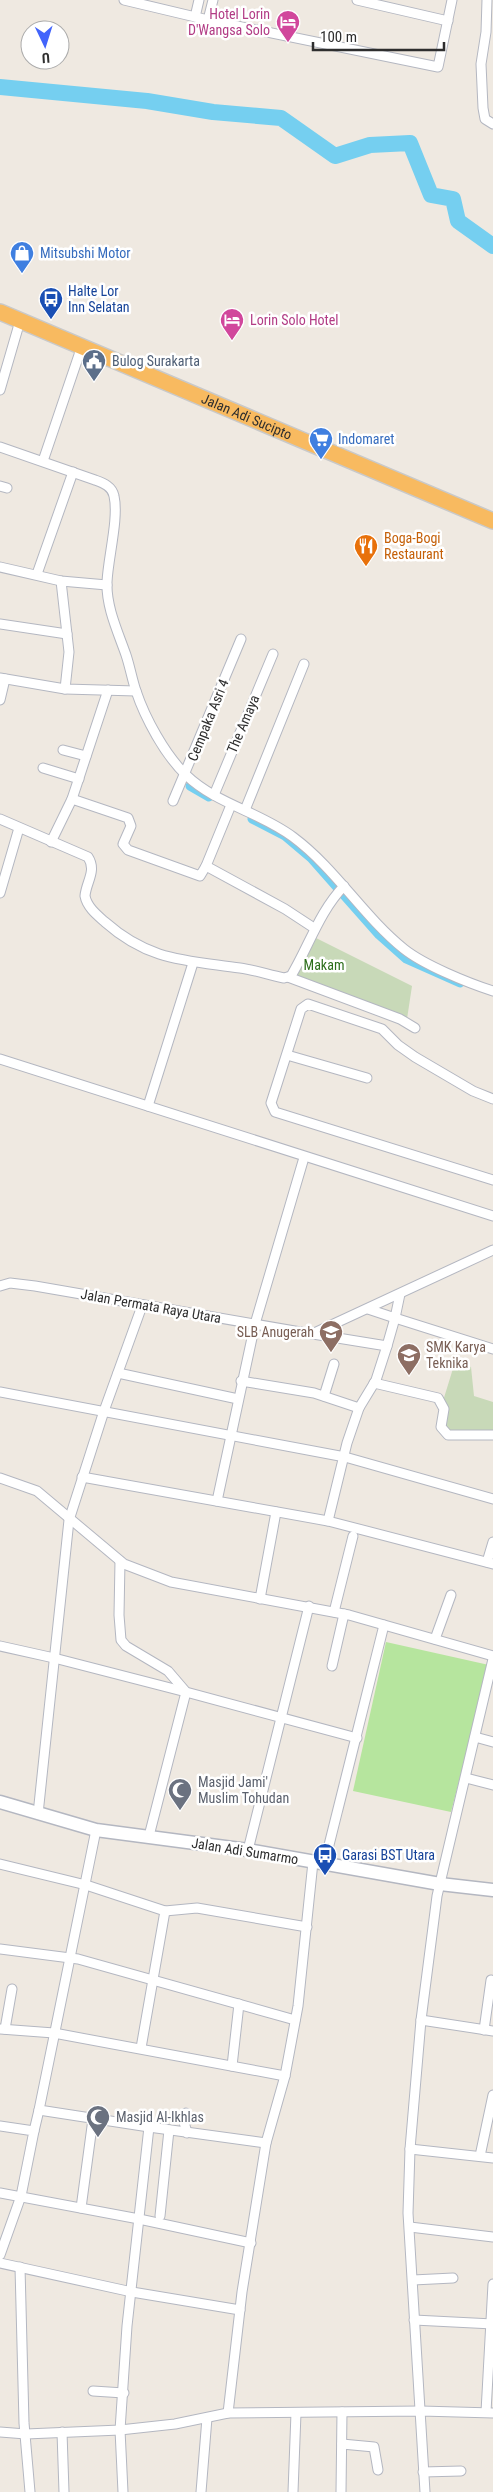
<svg xmlns="http://www.w3.org/2000/svg" width="493" height="2492" viewBox="0 0 493 2492" font-family="'Roboto Condensed',sans-serif">
<style>
.green{fill:#b6e59e}
.cemetery{fill:#c8d9b8}
.lines{fill:none;stroke-linecap:round;stroke-linejoin:round}
.canal{stroke:#75cff0;stroke-width:9}
.river{stroke:#75cff0;stroke-width:16}
.minor-casing{stroke:#b4b7c1;stroke-width:11}
.secondary-casing{stroke:#b4b7c1;stroke-width:15}
.trunk-casing{stroke:#c9c9c9;stroke-width:18}
.minor{stroke:#fff;stroke-width:9}
.secondary{stroke:#fff;stroke-width:12}
.trunk{stroke:#f8ba60;stroke-width:15}
.labels{text-anchor:middle;stroke-width:5;stroke-linejoin:round;paint-order:stroke}
.hotel-label{font-size:14px;fill:#b23c85;stroke:#fff;text-anchor:end}
.shop-label{font-size:14px;fill:#366cbe;stroke:#fff;text-anchor:start}
.transit-label{font-size:14px;fill:#164399;stroke:#fff;text-anchor:start}
.service-label{font-size:14px;fill:#4e5e75;stroke:#fff;text-anchor:start}
.street-label{font-size:14px;fill:#2e2e2e;stroke:#fff}
.food-label{font-size:14px;fill:#c56008;stroke:#fff;text-anchor:start}
.park-label{font-size:14px;fill:#2c6e1b;stroke:#fff}
.education-label{font-size:14px;fill:#785e54;stroke:#fff;text-anchor:end}
.worship-label{font-size:14px;fill:#5b616d;stroke:#fff;text-anchor:start}
</style>
<rect width="100%" height="100%" fill="#efe9e1"/>
<path class="green" d="M386,1642L489,1665L451,1812L353,1791Z"/>
<g class="cemetery">
<path d="M314,937L412,986L407,1019L294,977Z"/>
<path d="M455,1362L471,1367L474,1396L493,1402V1434H450L443,1425V1401Z"/>
</g>
<g class="lines">
<g class="canal">
<path d="M190,786L209,797"/>
<path d="M252,819L285,836L311,858L379,935L406,959L460,983"/>
</g>
<path class="river" d="M0,87L147,101L213,112L281,118L335,156L370,145L410,143L431,195L453,199L458,221L493,246"/>
<g class="minor-casing">
<g id="minor">
<path d="M124,0L208,20L438,67L452,0"/>
<path d="M357,0L448,21"/>
<path d="M487,0L486,32L481,64L483,108L485,119L493,124"/>
<path d="M195,17L199,0"/>
<path d="M208,20L213,0"/>
<path d="M0,390L20,321"/>
<path d="M0,447L95,480C103,483 112,486 114,496C119,518 108,558 107,582C106,607 118,632 126,655C130,667 132,679 136,691C145,718 165,755 186,775C216,804 260,812 293,837C336,869 363,916 404,949C424,965 468,983 493,991"/>
<path d="M43,461L82,346"/>
<path d="M0,486L7,488"/>
<path d="M0,567L61,581L107,585"/>
<path d="M37,574L73,472"/>
<path d="M61,581L69,652L65,689"/>
<path d="M0,624L67,634"/>
<path d="M0,678L65,689L136,691"/>
<path d="M0,700L5,679"/>
<path d="M63,750L86,756"/>
<path d="M43,768L79,779"/>
<path d="M214,795L273,654"/>
<path d="M72,799L128,818L131,826L123,844L128,850L200,876L206,866"/>
<path d="M173,801L241,639"/>
<path d="M231,805L206,866L285,909L314,928"/>
<path d="M245,810L304,664"/>
<path d="M0,819L88,857C97,871 86,882 85,896C87,907 97,915 105,922C149,961 185,960 240,968C255,970 269,975 284,978L291,976C309,946 319,912 344,886"/>
<path d="M51,842L72,799L108,690"/>
<path d="M0,893L19,828"/>
<path d="M288,977L400,1019L415,1028"/>
<path d="M287,1055L367,1078"/>
<path d="M0,1059L493,1216"/>
<path d="M493,1099L473,1091L415,1057L398,1045L382,1029L308,1004L301,1009L271,1103L275,1112L493,1180"/>
<path d="M148,1106L193,963"/>
<path d="M0,1286L10,1283L35,1286L312,1334L493,1250"/>
<path d="M368,1309L395,1318L400,1294"/>
<path d="M313,1334L387,1346L395,1318L493,1349"/>
<path d="M118,1373L238,1399"/>
<path d="M241,1381L314,1393L359,1408L376,1380L387,1346"/>
<path d="M374,1383L438,1398L444,1409L441,1427L448,1435H493"/>
<path d="M0,1392L345,1457L493,1499"/>
<path d="M324,1396L334,1364"/>
<path d="M82,1477L328,1521L493,1564"/>
<path d="M0,1478L37,1491L124,1564L171,1582L349,1615L493,1656"/>
<path d="M217,1501L255,1324L303,1161"/>
<path d="M328,1521L347,1443L359,1408"/>
<path d="M120,1561L119,1615L121,1640L126,1646L168,1671L186,1692L357,1738"/>
<path d="M487,1562L493,1542"/>
<path d="M260,1599L276,1512"/>
<path d="M334,1612L353,1536"/>
<path d="M435,1639L451,1595"/>
<path d="M0,1646L54,1658L186,1692L149,1836"/>
<path d="M332,1666L344,1614"/>
<path d="M475,1737L493,1742"/>
<path d="M466,1778L493,1785"/>
<path d="M38,1814L69,1520L104,1411L142,1306"/>
<path d="M96,1830L39,2110L149,2127L266,2143"/>
<path d="M248,1850L309,1606"/>
<path d="M0,1864L86,1885L165,1911L141,2048"/>
<path d="M324,1865L384,1625"/>
<path d="M165,1911L197,1908L307,1927"/>
<path d="M0,1949L78,1959L295,2020"/>
<path d="M421,2020L493,2031"/>
<path d="M0,2029L54,2033L285,2076"/>
<path d="M5,2029L12,1989"/>
<path d="M484,2030L491,1980"/>
<path d="M232,2066L239,2004"/>
<path d="M186,2113L184,2122L187,2133"/>
<path d="M0,2126L34,2131L21,2196L0,2255"/>
<path d="M34,2131L39,2110"/>
<path d="M410,2149L493,2158"/>
<path d="M480,2156L493,2095"/>
<path d="M0,2193L139,2219L251,2243"/>
<path d="M81,2208L93,2119"/>
<path d="M160,2216L169,2130"/>
<path d="M410,2227L493,2237"/>
<path d="M0,2263L132,2292L240,2310"/>
<path d="M20,2267L24,2423L30,2492"/>
<path d="M413,2280L453,2278"/>
<path d="M414,2320L493,2324"/>
<path d="M93,2391L124,2393"/>
<path d="M486,2412L493,2284"/>
<path d="M228,2413L242,2292L266,2143L285,2076L298,2006L313,1862"/>
<path d="M0,2432L26,2434L120,2430L175,2424L228,2413L421,2411L493,2413"/>
<path d="M62,2432L64,2492"/>
<path d="M342,2444L374,2447L378,2470"/>
<path d="M423,2472L461,2471"/>
<path d="M123,2492L120,2430L127,2326L149,2127"/>
<path d="M201,2492L207,2418"/>
<path d="M293,2492L296,2413"/>
<path d="M341,2492L342,2412"/>
<path d="M425,2492L408,2213L410,2149L421,2020L437,1896L493,1659"/>
</g>
</g>
<g class="secondary-casing">
<path id="secondary" d="M0,1802L96,1830L248,1850L440,1884L493,1890"/>
</g>
<g class="trunk-casing">
<g id="trunk">
<path id="s1" d="M0,312L493,521"/>
</g>
</g>
<use href="#minor" class="minor"/>
<use href="#secondary" class="secondary"/>
<use href="#trunk" class="trunk"/>
</g>
<defs>
<g id="hotel-pin" transform="scale(1.25)"><path d="M0 17L-7.5 6A9.5 9.5 0 1 1 7.5 6Z" fill="#d1479c" stroke="#fff"/><path d="M-6-4.5h1.5V1H6V5H4.5V3h-9V5H-6ZM-4 0a1.8 1.8 0 1 1 3.6 0ZM.5 0V-2.5h3Q6-2.5 6 0Z" fill="#fff"/></g>
<g id="shop-pin" transform="scale(1.25)"><path d="M0 17L-7.5 6A9.5 9.5 0 1 1 7.5 6Z" fill="#3f7fe0" stroke="#fff"/><path d="M-5-2.5h2.3a2.7 3.5 0 0 1 5.4 0H5L5.5 6h-11ZM-1.5-2.5h3a1.5 2.3 0 0 0-3 0Z" fill="#fff"/></g>
<g id="bus-pin" transform="scale(1.25)"><path d="M0 17L-7.5 6A9.5 9.5 0 1 1 7.5 6Z" fill="#1a4fb4" stroke="#fff"/><path d="M-5-6H5V4H4V6H2V4H-2V6H-4V4H-5ZM-3.5-4V0h7V-4ZM-3.5 1.2v1.5H-2V1.2ZM2 1.2v1.5H3.5V1.2Z" fill="#fff"/></g>
<g id="civic-pin" transform="scale(1.25)"><path d="M0 17L-7.5 6A9.5 9.5 0 1 1 7.5 6Z" fill="#5c6f8a" stroke="#fff"/><path d="M-.6-6.5H3V-4.5H.6V-3L4-1V1h2V6H-6V1h2V-1L-.6-3ZM-1.2 2.5V6h2.4V2.5Z" fill="#fff"/></g>
<g id="supermarket-pin" transform="scale(1.25)"><path d="M0 17L-7.5 6A9.5 9.5 0 1 1 7.5 6Z" fill="#3f7fe0" stroke="#fff"/><path d="M-6-5.5h2.5l.6 2H6L4.5 2H-2.5L-4.4-4H-6ZM-1.5 3.2a1.3 1.3 0 1 0 .1 0ZM3 3.2a1.3 1.3 0 1 0 .1 0Z" fill="#fff"/></g>
<g id="restaurant-pin" transform="scale(1.25)"><path d="M0 17L-7.5 6A9.5 9.5 0 1 1 7.5 6Z" fill="#e8710a" stroke="#fff"/><path d="M-5-6h1v4h1v-4h1v4h1v-4h1v5L-1.5 .5V6h-2V.5L-5-1ZM5-6V6H3V1.5H1.5Q1.5-4 5-6Z" fill="#fff"/></g>
<g id="school-pin" transform="scale(1.25)"><path d="M0 17L-7.5 6A9.5 9.5 0 1 1 7.5 6Z" fill="#8d6e63" stroke="#fff"/><path d="M0-5L7-2L0 1L-7-2ZM-4 1L0 2.5L4 1V4Q0 6-4 4Z" fill="#fff"/></g>
<g id="mosque-pin" transform="scale(1.25)"><path d="M0 17L-7.5 6A9.5 9.5 0 1 1 7.5 6Z" fill="#6b7280" stroke="#fff"/><path d="M3.5-4.9A6 6 0 1 0 3.5 4.9A5 5 0 1 1 3.5-4.9Z" fill="#fff"/></g>
</defs>
<g fill-rule="evenodd">
<use href="#hotel-pin" x="288" y="22"/>
<use href="#shop-pin" x="22" y="253"/>
<use href="#bus-pin" x="51" y="299"/>
<use href="#hotel-pin" x="232" y="320"/>
<use href="#civic-pin" x="94" y="361"/>
<use href="#supermarket-pin" x="321" y="439"/>
<use href="#restaurant-pin" x="366" y="546"/>
<use href="#school-pin" x="331" y="1332"/>
<use href="#school-pin" x="409" y="1355"/>
<use href="#mosque-pin" x="180" y="1790"/>
<use href="#bus-pin" x="325" y="1855"/>
<use href="#mosque-pin" x="98" y="2117"/>
</g>
<g class="labels">
<g class="hotel-label">
<text x="270" y="19">Hotel Lorin<tspan x="270" dy="16">D'Wangsa Solo</tspan></text>
<text x="250" y="325" text-anchor="start">Lorin Solo Hotel</text>
</g>
<g class="shop-label">
<text x="40" y="258">Mitsubshi Motor</text>
<text x="338" y="444">Indomaret</text>
</g>
<g class="transit-label">
<text x="68" y="296">Halte Lor<tspan x="68" dy="16">Inn Selatan</tspan></text>
<text x="342" y="1860">Garasi BST Utara</text>
</g>
<g class="service-label">
<text x="112" y="366">Bulog Surakarta</text>
</g>
<g class="street-label">
<text dy="5" stroke="none"><textPath href="#s1" startOffset="268">Jalan Adi Sucipto</textPath></text>
<text transform="translate(208 720) rotate(-68)" y="5">Cempaka Asri 4</text>
<text transform="translate(243 724) rotate(-67)" y="5">The Amaya</text>
<text transform="translate(151 1306) rotate(10)" y="5">Jalan Permata Raya Utara</text>
<text transform="translate(245 1851) rotate(9)" y="5">Jalan Adi Sumarmo</text>
</g>
<g class="food-label">
<text x="384" y="543">Boga-Bogi<tspan x="384" dy="16">Restaurant</tspan></text>
</g>
<g class="park-label">
<text x="324" y="970">Makam</text>
</g>
<g class="education-label">
<text x="314" y="1337">SLB Anugerah</text>
<text x="426" y="1352" text-anchor="start">SMK Karya<tspan x="426" dy="16">Teknika</tspan></text>
</g>
<g class="worship-label">
<text x="198" y="1787">Masjid Jami'<tspan x="198" dy="16">Muslim Tohudan</tspan></text>
<text x="116" y="2122">Masjid Al-Ikhlas</text>
</g>
</g>
<g transform="translate(45 45) rotate(176)"><circle r="24" fill="#ffffff" stroke="#ababab"/>
<path d="M0-4L9 19L0 12L-9 19Z" fill="#4264fb"/>
<text y="-8" font-size="14" font-weight="bold" text-anchor="middle" fill="#2e2e2e">U</text>
</g>
<path d="M313 42v8h131v-8" fill="none" stroke="#2e2e2e" stroke-width="2.5"/>
<text x="320" y="42" font-size="15" fill="#2e2e2e" stroke="#ffffff" stroke-width="4" paint-order="stroke">100 m</text>
</svg>
